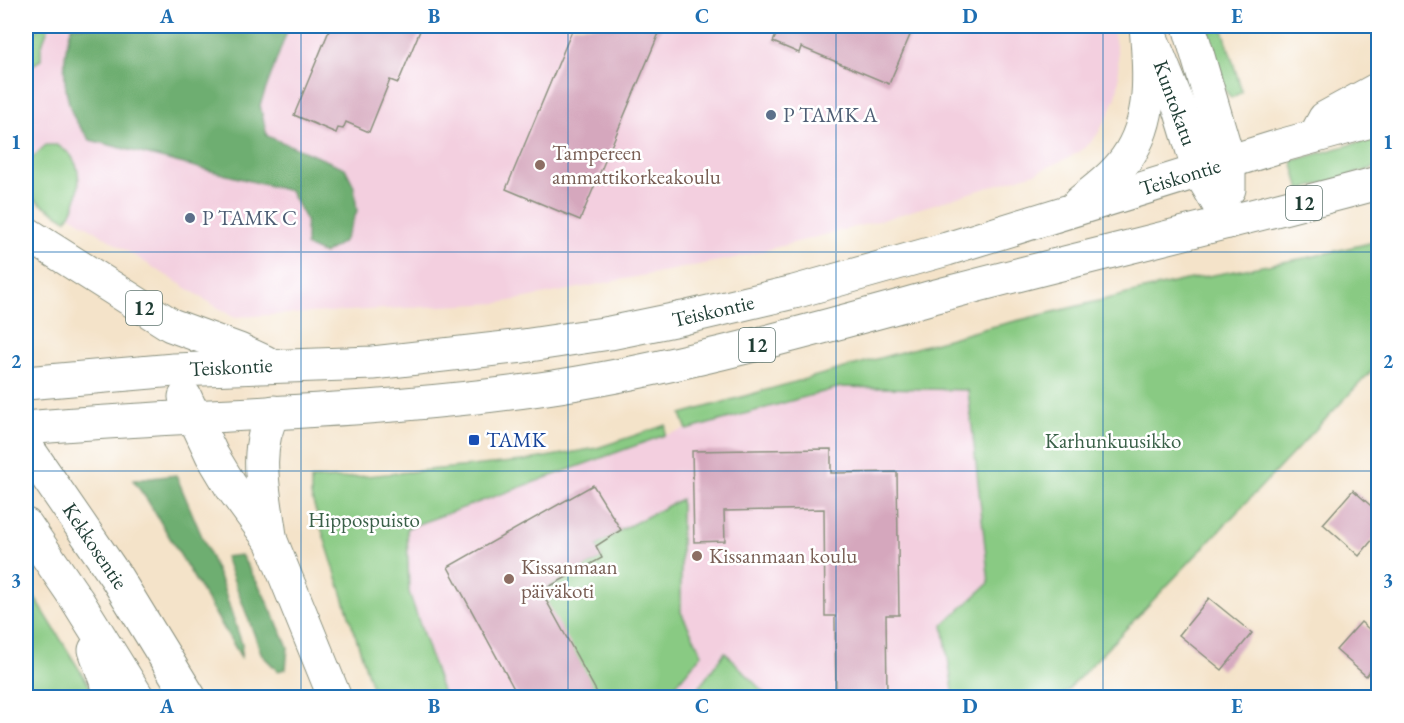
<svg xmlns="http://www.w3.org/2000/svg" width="1404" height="723" viewBox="0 0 1404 723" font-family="'EB Garamond',serif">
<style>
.built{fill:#f3cfdf}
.green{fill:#89ca83;stroke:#54845c;stroke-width:1.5}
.forest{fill:#6eae71;stroke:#467652;stroke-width:1.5}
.building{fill:#d5a7bd}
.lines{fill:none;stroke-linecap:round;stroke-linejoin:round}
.tertiary-casing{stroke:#8a907e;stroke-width:35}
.trunk-casing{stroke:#8a907e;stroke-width:35}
.tertiary{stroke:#fff;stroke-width:33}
.trunk{stroke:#fff;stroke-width:33}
.grid{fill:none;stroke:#1f6fb2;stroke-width:1.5;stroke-opacity:0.55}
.service-dot{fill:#5c6f8a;stroke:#fff;stroke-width:2}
.education-dot{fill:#8d6e63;stroke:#fff;stroke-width:2}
.transit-dot{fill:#1a4fb4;stroke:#fff;stroke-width:2}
.labels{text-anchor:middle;stroke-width:5;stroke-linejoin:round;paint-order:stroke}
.shield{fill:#fff;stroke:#627771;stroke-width:1.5}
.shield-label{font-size:20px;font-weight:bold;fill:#1f3d34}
.street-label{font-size:21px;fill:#1f3d34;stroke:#fff}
.service-label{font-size:21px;fill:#4e5e75;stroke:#fff;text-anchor:start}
.education-label{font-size:21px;fill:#785e54;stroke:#fff;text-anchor:start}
.transit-label{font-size:21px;fill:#164399;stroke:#fff;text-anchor:start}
.park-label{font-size:21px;fill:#3a6048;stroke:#fff}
.neatline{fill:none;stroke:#1f6fb2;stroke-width:2}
.grid-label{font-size:20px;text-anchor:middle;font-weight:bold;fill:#1f6fb2}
</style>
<rect width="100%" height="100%" fill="#fff"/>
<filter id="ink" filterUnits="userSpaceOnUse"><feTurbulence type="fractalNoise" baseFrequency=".0167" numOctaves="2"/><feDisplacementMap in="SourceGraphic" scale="12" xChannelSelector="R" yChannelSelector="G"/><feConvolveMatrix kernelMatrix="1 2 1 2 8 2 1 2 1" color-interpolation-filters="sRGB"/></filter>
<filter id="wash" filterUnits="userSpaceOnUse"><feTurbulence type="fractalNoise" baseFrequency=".008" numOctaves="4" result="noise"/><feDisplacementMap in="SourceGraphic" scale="24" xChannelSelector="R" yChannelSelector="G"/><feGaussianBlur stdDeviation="1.35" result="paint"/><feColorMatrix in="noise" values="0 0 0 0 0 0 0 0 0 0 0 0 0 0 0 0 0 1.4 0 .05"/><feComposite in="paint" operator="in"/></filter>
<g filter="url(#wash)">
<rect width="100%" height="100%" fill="#f4e3c9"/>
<g class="built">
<path d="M26,26H1112L1118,55L1119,82L1116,97L1108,116L1097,135L1086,147L1072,156L1035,173L882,220L735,258L500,303L233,317L26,188Z"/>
<path d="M841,387L968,390L989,583L943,625L954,697H444L409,592L407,528L665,435Z"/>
</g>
<g class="green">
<path d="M38,26H49L41,47V60L31,66L26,65V54Z"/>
<path d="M1207,26H1222L1242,92L1231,98L1225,90Z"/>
<path d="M1378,137V167L1300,190L1292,161Z"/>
<path d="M46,145H57C61,148 69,152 72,157C84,175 79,204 66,220L26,194C25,165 24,164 46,145Z"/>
<path d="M1378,241V364L1061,697H954L943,625L989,583L968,390L841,387L687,430L681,414L983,329L1181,281L1310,257Z"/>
<path d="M666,425L665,435L407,528L409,592L444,697H375L311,496V479L345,478L523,461L597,448Z"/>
<path d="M681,499V612L702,654L666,697H590L541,592L602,558L596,546L621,530Z"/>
<path d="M26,583L92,690L94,697H26Z"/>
<path d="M725,652L768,697H692Z"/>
</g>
<g class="forest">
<path d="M72,26H289L260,105L267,136L345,168L354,186L357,212L344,241L324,254L306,246V221L290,191L90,140C84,132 75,122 72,113C62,85 62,53 72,26Z"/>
<path d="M176,475L222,584L242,644L241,657L148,501L133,480Z"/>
<path d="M241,555L262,591L288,647L286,669L278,671L262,655L225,557Z"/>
</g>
<g id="blocks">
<g class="building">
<path d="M331,26H422L398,83L390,80L369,132L346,122L343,129L338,128L336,133L294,115Z"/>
<path d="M574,26H662L580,220L506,189Z"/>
<path d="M780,26H914L889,84L801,47L799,53L773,42Z"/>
<path d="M831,449V473L897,472L899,615H886L887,695H836L835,616H825L824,509L724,511L725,541L694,542L692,451Z"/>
<path d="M593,485L621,530L596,546L602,558L541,591L600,698H519L448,567Z"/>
<path d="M1353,490L1378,512V533L1359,556L1323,524Z"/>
<path d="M1209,598L1252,633L1222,670L1179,635Z"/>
<path d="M1361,622L1378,637V661L1366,676L1336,650Z"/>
</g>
</g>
</g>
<g filter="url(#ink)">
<use href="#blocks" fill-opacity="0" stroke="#8a907e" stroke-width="1.5"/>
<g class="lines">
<g class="tertiary-casing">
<g id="tertiary">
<path d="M1189,26L1229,162V189"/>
<path d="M1148,30L1180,109L1199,171L1229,222"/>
</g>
</g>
<g class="trunk-casing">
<g id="trunk">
<path d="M1319,129L1325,118L1378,89"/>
<path d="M1079,203C1095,190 1114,176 1126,159C1154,120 1150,71 1146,26"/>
<path d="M26,233L171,325L239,350L265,362"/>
<path d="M26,383L174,370L373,363L523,346L610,333L683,318L794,292L947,249L1280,146L1378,119"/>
<path d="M185,397L212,455L230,485L271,541L335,698"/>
<path d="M26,428C209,412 396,414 578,383C706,361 830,325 955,291C1096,254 1238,221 1378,183"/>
<path d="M26,446L116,577L190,698"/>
<path d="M26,525L77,600L138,698"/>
<path d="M270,536C265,496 252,449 274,412"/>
<path d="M95,650L106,681L109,698"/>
</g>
</g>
<use href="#tertiary" class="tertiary"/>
<use href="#trunk" class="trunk"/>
</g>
</g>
<path class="grid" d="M301,26V698M568,26V698M836,26V698M1103,26V698M26,252H1378M26,471H1378"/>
<g class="service-dot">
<circle cx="771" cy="115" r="6"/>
<circle cx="190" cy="218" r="6"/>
</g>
<g class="education-dot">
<circle cx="540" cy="165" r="6"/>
<circle cx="697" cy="556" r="6"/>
<circle cx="509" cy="579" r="6"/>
</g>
<rect class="transit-dot" x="468" y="434" width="12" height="12" rx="3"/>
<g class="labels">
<g class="shield">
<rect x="1286" y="186" width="36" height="34" rx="4.5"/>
<rect x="126" y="291" width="36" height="34" rx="4.5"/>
<rect x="739" y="328" width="36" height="34" rx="4.5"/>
</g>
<g class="shield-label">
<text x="1304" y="210">12</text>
<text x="144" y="315">12</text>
<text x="757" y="352">12</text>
</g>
<g class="street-label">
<text transform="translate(1175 103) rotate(70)" y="7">Kuntokatu</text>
<text transform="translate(1180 177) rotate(-17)" y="7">Teiskontie</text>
<text transform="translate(713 311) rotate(-13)" y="7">Teiskontie</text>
<text transform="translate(231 367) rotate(-3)" y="7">Teiskontie</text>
<text transform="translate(95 546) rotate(56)" y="7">Kekkosentie</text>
</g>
<g class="service-label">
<text x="783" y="122">P TAMK A</text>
<text x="202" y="225">P TAMK C</text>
</g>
<g class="education-label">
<text x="552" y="160">Tampereen<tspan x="552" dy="24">ammattikorkeakoulu</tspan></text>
<text x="709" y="563">Kissanmaan koulu</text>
<text x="521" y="574">Kissanmaan<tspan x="521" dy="24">päiväkoti</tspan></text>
</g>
<g class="transit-label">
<text x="486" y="447">TAMK</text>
</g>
<g class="park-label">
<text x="1113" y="448">Karhunkuusikko</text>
<text x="364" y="527">Hippospuisto</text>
</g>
</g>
<rect width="1404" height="723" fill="none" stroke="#fff" stroke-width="66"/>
<rect x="33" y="33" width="1338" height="657" class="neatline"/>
<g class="grid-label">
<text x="167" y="23">A</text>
<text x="434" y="23">B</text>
<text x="702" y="23">C</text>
<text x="970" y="23">D</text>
<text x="1237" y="23">E</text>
<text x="16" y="149">1</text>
<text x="1388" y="149">1</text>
<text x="16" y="368">2</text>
<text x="1388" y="368">2</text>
<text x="16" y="587">3</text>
<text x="1388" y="587">3</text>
<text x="167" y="713">A</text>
<text x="434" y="713">B</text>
<text x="702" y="713">C</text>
<text x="970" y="713">D</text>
<text x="1237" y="713">E</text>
</g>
</svg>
